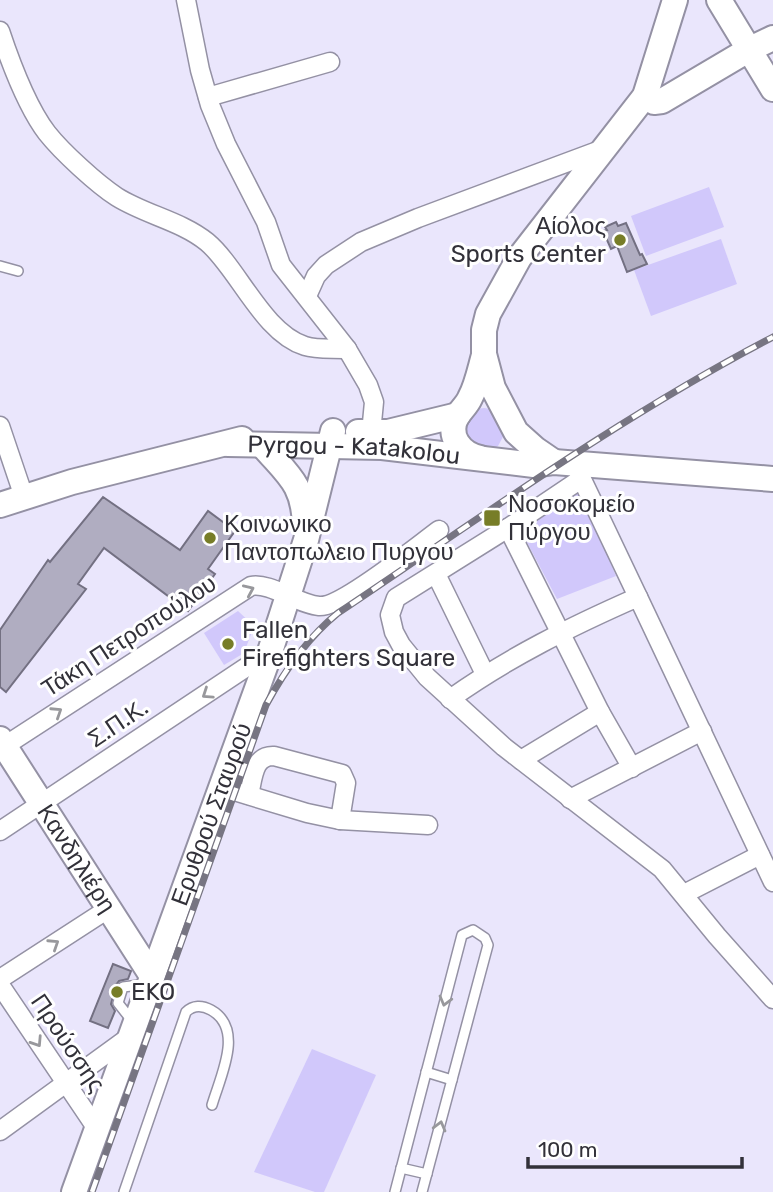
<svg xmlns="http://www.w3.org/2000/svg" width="773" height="1192" viewBox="0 0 773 1192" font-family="Rubik,sans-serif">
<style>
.green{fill:#d1c8fb}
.building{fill:#b0adc1;stroke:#737082;stroke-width:2}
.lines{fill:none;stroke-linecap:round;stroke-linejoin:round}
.lane-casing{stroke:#9491a4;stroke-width:12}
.street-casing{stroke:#9491a4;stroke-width:21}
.secondary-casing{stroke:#9491a4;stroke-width:28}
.lane{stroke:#fff;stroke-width:9}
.street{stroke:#fff;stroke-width:18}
.secondary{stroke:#fff;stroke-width:24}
.rail-casing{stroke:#777582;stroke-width:7}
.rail{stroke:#fff;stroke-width:4.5;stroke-dasharray:13;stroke-linecap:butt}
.oneway{stroke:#98989c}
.poi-dot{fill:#777d27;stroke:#fff;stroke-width:2.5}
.labels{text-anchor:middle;stroke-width:6;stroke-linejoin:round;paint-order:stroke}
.poi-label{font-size:24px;fill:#323139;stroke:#fff;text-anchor:start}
.street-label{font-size:24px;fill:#323139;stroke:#fff}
</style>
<rect width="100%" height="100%" fill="#eae6fc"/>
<g class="green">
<path d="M709,187L724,227L646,256L631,216Z"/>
<path d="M721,239L737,284L651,316L634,270Z"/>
<path d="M484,408L491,409L505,433L498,446L492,450L465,444V417L476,409Z"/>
<path d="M572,494H578L584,499L616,576L557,599L522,533L526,522Z"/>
<path d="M238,611L254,626L244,653L224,665L204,633Z"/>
<path d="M312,1049L376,1075L324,1192H315L254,1172Z"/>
</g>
<g class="building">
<path d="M616,222L618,226L626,223L640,255L642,254L647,264L627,272L617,246L611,249L603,231L607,230L605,227Z"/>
<path d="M103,497L180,550L208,511L235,531L208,569L215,574L188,611L104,548L78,584L86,589L6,692L0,687V630L48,560L50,562Z"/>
<path d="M113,964L131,971L128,979L119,981L116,985L111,1004L115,1011L108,1028L90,1021Z"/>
</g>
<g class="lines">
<g class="lane-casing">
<g id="lane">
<path d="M0,266L18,271"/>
<path d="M133,1022L118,1003L123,987L148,984"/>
<path d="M426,1072L452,1080"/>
<path d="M401,1168L427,1174"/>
<path d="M124,1192L186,1012C193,1005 202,1005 211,1010C245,1029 220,1077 212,1105"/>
<path d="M395,1192L462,935L473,930L485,938L488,945L422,1192"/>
</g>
</g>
<g class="street-casing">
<g id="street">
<path d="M186,0L200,70L210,105L226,144L266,222L281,265L347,349L368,385L374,402L371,433"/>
<path d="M0,31C10,61 28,108 47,133C62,152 97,184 117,197C146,215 181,221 207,242C238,268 263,333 305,346C317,350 333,348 347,349"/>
<path d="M208,97L330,62"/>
<path d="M307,296L316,276L326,265L361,242L418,218L603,149"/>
<path d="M0,426L24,497"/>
<path d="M578,471L638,597"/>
<path d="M581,479L508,528L396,598L390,615L394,632L401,645L427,677L504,747L662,869L717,936L773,999"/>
<path d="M508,528L600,712L632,768"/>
<path d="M436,574L485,674"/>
<path d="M450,699C509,657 572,626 638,597L773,882"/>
<path d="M0,749L251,586C270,582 297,604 319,606C341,608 417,546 439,530"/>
<path d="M521,760L600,712"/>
<path d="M221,787L307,813L340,820L428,825"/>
<path d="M249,795C253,779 253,755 274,756L342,774L346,783L340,820"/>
<path d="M570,799L702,731"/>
<path d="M0,831L245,668L266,664"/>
<path d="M684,894L760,855"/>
<path d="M0,979L108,909"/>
<path d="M0,985L97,1129"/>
<path d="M0,1131L132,1035"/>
</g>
</g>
<g class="secondary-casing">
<g id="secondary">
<path d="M719,0L773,89"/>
<path d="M645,96L654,102L662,101L750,49L773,38"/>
<path d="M358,432H388L458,415"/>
<path id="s1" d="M228,444L382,447L534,465L554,462L773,479"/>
<path d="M263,446C288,475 304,484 305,526"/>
<path d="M480,458C461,454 446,436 457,416C461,410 467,405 470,398C477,385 480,369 484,355"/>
<path d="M554,462L535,449L516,432L493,388L484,354V330L488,314L519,258L645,96L675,0"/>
<path d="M0,505L72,482L242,439"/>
<path id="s2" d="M0,739L152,976"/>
<path id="s3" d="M74,1192L266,664L306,540L333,431"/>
</g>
</g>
<use href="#lane" class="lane"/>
<use href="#street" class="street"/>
<use href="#secondary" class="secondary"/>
<g class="rail-casing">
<path id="rail" d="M92,1192L266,705C285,670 307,638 338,613C480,518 621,416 773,337"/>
</g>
<use href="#rail" class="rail"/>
</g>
<defs><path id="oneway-chevron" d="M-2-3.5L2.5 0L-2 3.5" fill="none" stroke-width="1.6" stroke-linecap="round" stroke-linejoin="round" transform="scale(1.75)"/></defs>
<g class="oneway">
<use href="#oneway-chevron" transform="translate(249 590) rotate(-24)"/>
<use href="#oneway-chevron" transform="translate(207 694) rotate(146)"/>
<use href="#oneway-chevron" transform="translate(57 712) rotate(-33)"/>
<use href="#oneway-chevron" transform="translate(54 944) rotate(-33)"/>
<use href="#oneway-chevron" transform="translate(445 1001) rotate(105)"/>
<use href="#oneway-chevron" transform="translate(37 1042) rotate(57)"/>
<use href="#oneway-chevron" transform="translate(440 1126) rotate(-75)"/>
</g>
<g class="poi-dot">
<circle cx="620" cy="240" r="7"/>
<rect x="483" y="509" width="18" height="18" rx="3.5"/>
<circle cx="210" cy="538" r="7"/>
<circle cx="228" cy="644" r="7"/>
<circle cx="117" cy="992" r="7"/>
</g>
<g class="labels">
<g class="poi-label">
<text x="606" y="234" text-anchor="end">Αίολος<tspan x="606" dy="28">Sports Center</tspan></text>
<text x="508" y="512">Νοσοκομείο<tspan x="508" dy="28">Πύργου</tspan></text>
<text x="224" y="532">Κοινωνικο<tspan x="224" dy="28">Παντοπωλειο Πυργου</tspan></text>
<text x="242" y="638">Fallen<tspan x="242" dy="28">Firefighters Square</tspan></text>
<text x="131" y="1000">EKO</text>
</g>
<g class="street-label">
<text dy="8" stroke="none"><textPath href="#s1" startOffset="126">Pyrgou - Katakolou</textPath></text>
<text transform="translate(129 636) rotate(-33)" y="8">Τάκη Πετροπούλου</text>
<text transform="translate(118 723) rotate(-34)" y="8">Σ.Π.Κ.</text>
<text dy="8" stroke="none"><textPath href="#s3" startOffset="402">Ερυθρού Σταυρού</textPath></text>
<text dy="8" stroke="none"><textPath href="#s2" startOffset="142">Κανδηλιέρη</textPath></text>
<text transform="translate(68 1043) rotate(56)" y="8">Προύσσης</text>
</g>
</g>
<path d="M528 1157v10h214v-10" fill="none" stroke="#323139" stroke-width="3.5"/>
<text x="538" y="1157" font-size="21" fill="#323139" stroke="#ffffff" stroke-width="5" paint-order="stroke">100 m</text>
</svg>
